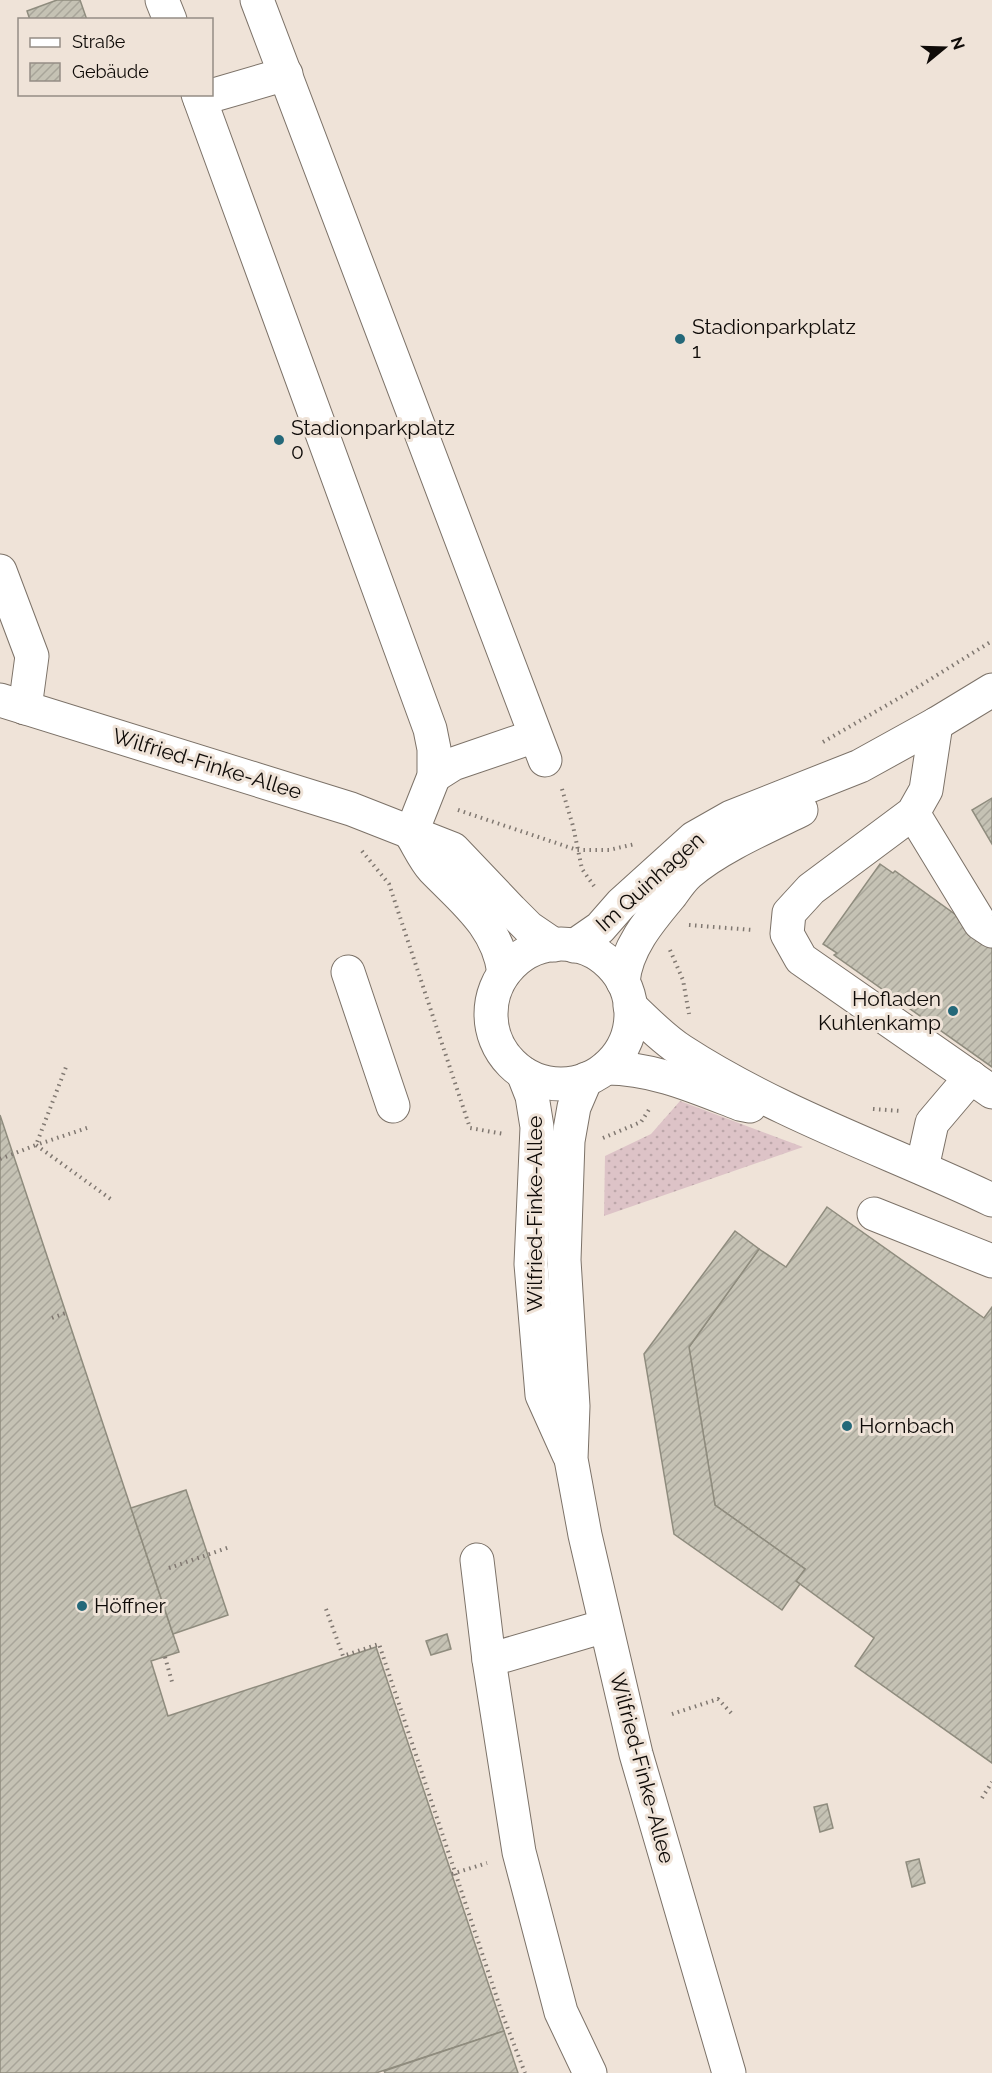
<svg xmlns="http://www.w3.org/2000/svg" width="992" height="2073" viewBox="0 0 992 2073" font-family="Raleway,sans-serif">
<style>
.grass{fill:url(#grass-dots)}
.building{fill:url(#building-hatch);stroke:#8f8c7e;stroke-width:1.5}
.lines{fill:none;stroke-linecap:round;stroke-linejoin:round}
.minor-casing{stroke:#7c7268;stroke-width:35}
.path{stroke:#807871;stroke-width:4;stroke-dasharray:1.5 4.5;stroke-linecap:butt}
.minor{stroke:#fff;stroke-width:33}
.poi-dot{fill:#246879;stroke:#efe3d8;stroke-width:2}
.labels{text-anchor:middle;stroke-width:6;stroke-linejoin:round;paint-order:stroke}
.poi-label{font-size:21px;fill:#0f0b08;stroke:#efe3d8;text-anchor:start}
.street-label{font-size:21px;fill:#0f0b08;stroke:#efe3d8}
</style>
<defs>
<pattern id="grass-dots" width="8" height="8" patternUnits="userSpaceOnUse" patternTransform="scale(1.5)"><rect width="8" height="8" fill="#ddc3c7"/><path d="M2 2h.1M6 6h.1" fill="none" stroke="#bca6a9" stroke-width="1.8" stroke-linecap="round"/></pattern>
<pattern id="building-hatch" width="6" height="6" patternUnits="userSpaceOnUse" patternTransform="scale(1.5)"><rect width="6" height="6" fill="#c5c2b4"/><path d="M-1 1l2-2M0 6l6-6M5 7l2-2" fill="none" stroke="#a8a599"/></pattern>
</defs>
<rect width="100%" height="100%" fill="#efe3d8"/>
<path class="grass" d="M680,1101L803,1147L604,1216L605,1156L651,1134Z"/>
<g class="building">
<path d="M57,0H80L87,20H30L27,11Z"/>
<path d="M992,798V844L972,810Z"/>
<path d="M880,864L893,873L895,871L992,941V1067L834,955L837,953L823,944Z"/>
<path d="M0,1115L179,1652L151,1661L168,1716L376,1647L504,2031L376,2073H0Z"/>
<path d="M827,1207L984,1318L992,1307V1763L855,1666L874,1638L796,1581L805,1569L715,1505L689,1347L759,1249L786,1267Z"/>
<path d="M735,1231L759,1249L689,1347L715,1505L805,1569L796,1581L800,1584L782,1610L674,1534L644,1354Z"/>
<path d="M186,1490L228,1615L173,1634L131,1508Z"/>
<path d="M447,1634L451,1649L431,1655L426,1641Z"/>
<path d="M827,1804L833,1828L820,1832L814,1807Z"/>
<path d="M919,1859L925,1883L912,1887L906,1862Z"/>
<path d="M504,2031L518,2073H385L384,2071Z"/>
</g>
<g class="lines">
<g class="minor-casing">
<g id="minor">
<path d="M162,0L170,20"/>
<path d="M257,0L545,760"/>
<path d="M198,94L430,729L434,749V776L411,834"/>
<path d="M200,99L286,74"/>
<path d="M0,571L32,656L25,708"/>
<path d="M0,700L351,809L453,849L511,910L529,928L554,945"/>
<path d="M936,724L926,790L913,813L811,889L789,913L787,934L801,959L992,1092"/>
<path d="M434,776L453,764L535,736"/>
<path d="M913,813L980,923L992,931"/>
<path d="M411,834C418,845 424,859 433,869C464,901 498,926 504,973"/>
<circle cx="561" cy="1014" r="70"/>
<path d="M574,946L600,928L621,904L694,838L731,817L860,766L936,724L992,690"/>
<path d="M348,972L393,1106"/>
<path d="M623,982C626,948 650,920 671,895C676,888 682,879 689,873C718,848 766,827 801,810"/>
<path d="M630,1006C647,1022 663,1039 682,1051C779,1114 889,1151 992,1200"/>
<path d="M606,1068C654,1068 696,1087 740,1104L750,1106"/>
<path d="M523,1073L532,1096L537,1127L531,1264L542,1395L569,1455"/>
<path d="M586,1079L574,1107L568,1141L564,1260L573,1406L571,1459L585,1535L636,1754L729,2073"/>
<path d="M922,1168L932,1123L971,1077"/>
<path d="M874,1214L992,1261"/>
<path d="M477,1560L489,1660L519,1852L561,2012L590,2073"/>
<path d="M489,1660L605,1626"/>
</g>
</g>
<g class="path">
<path d="M823,742L913,690L992,641"/>
<path d="M562,789L573,826L582,869L594,886"/>
<path d="M458,810L577,850H609L635,844"/>
<path d="M362,851L389,884L470,1128L504,1134"/>
<path d="M689,925L753,930"/>
<path d="M670,950L683,980L689,1014"/>
<path d="M873,1109L901,1111"/>
<path d="M87,1128L36,1145L112,1200"/>
<path d="M603,1138L641,1122L650,1108"/>
<path d="M0,1159L36,1145L66,1067"/>
<path d="M52,1318L68,1312"/>
<path d="M169,1568L230,1547"/>
<path d="M326,1609L343,1656L379,1644L503,2016L525,2073"/>
<path d="M165,1657L172,1682"/>
<path d="M672,1714L718,1699L734,1716"/>
<path d="M982,1798L992,1782"/>
<path d="M452,1874L487,1863"/>
</g>
<use href="#minor" class="minor"/>
</g>
<g class="poi-dot">
<circle cx="680" cy="339" r="6"/>
<circle cx="279" cy="440" r="6"/>
<circle cx="953" cy="1011" r="6"/>
<circle cx="847" cy="1426" r="6"/>
<circle cx="82" cy="1606" r="6"/>
</g>
<g class="labels">
<g class="poi-label">
<text x="692" y="334">Stadionparkplatz<tspan x="692" dy="24">1</tspan></text>
<text x="291" y="435">Stadionparkplatz<tspan x="291" dy="24">0</tspan></text>
<text x="941" y="1006" text-anchor="end">Hofladen<tspan x="941" dy="24">Kuhlenkamp</tspan></text>
<text x="859" y="1433">Hornbach</text>
<text x="94" y="1613">Höffner</text>
</g>
<g class="street-label">
<text transform="translate(207 764) rotate(17)" y="7">Wilfried-Finke-Allee</text>
<text transform="translate(650 882) rotate(-42)" y="7">Im Quinhagen</text>
<text transform="translate(535 1214) rotate(-90)" y="7">Wilfried-Finke-Allee</text>
<text transform="translate(642 1768) rotate(75)" y="7">Wilfried-Finke-Allee</text>
</g>
</g>
<rect x="18" y="18" width="195" height="78" fill="#efe3d8" stroke="#958d85" stroke-width="1.5"/>
<rect x="30" y="38" width="30" height="9" fill="#ffffff" stroke="#958d85" stroke-width="1.5"/>
<text x="72" y="48" font-size="18" fill="#0f0b08">Straße</text>
<rect x="30" y="63" width="30" height="18" fill="url(#building-hatch)" stroke="#958d85" stroke-width="1.5"/>
<text x="72" y="78" font-size="18" fill="#0f0b08">Gebäude</text>
<g transform="translate(944 48) rotate(71)" stroke="#efe3d8" stroke-width="4.5" paint-order="stroke">
<path d="M0-4.5L10 22L0 15L-10 22Z" fill="#0f0b08"/>
<text y="-9" font-size="16" font-weight="bold" text-anchor="middle" fill="#0f0b08">N</text>
</g>
</svg>
